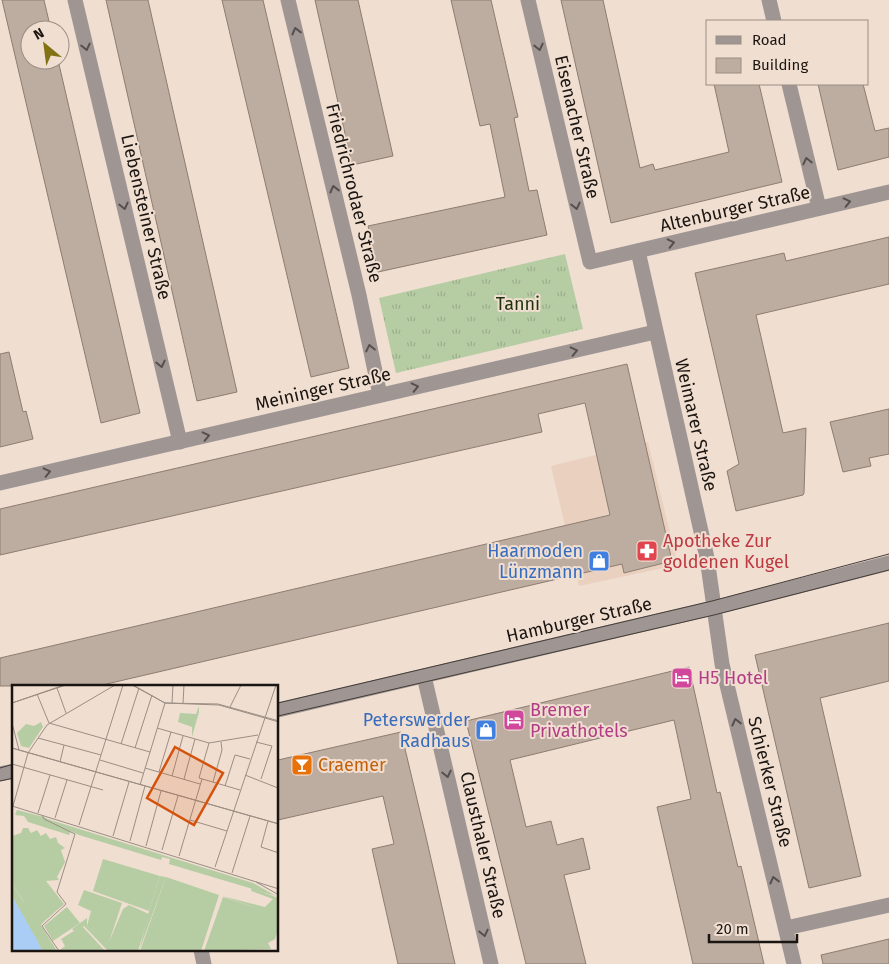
<svg xmlns="http://www.w3.org/2000/svg" width="889" height="964" viewBox="0 0 889 964" font-family="'Fira Sans',sans-serif">
<style>
.built{fill:#ead1bf}
.grass{fill:url(#grass-tufts)}
.building{fill:#bdaca0;stroke:#8d7d71}
.lines{fill:none;stroke-linecap:round;stroke-linejoin:round}
.minor{stroke:#9f9694;stroke-width:15}
.tram{stroke:#443c36;stroke-width:1}
.oneway{stroke:#564f4c}
.labels{text-anchor:middle;stroke-width:4;stroke-linejoin:round;paint-order:stroke}
.street-label{font-size:18px;fill:#1b1511;stroke:#f0ded1}
.park-label{font-size:18px;fill:#1e3108;stroke:#f0ded1}
.health-label{font-size:18px;fill:#be3a42;stroke:#f0ded1;text-anchor:start}
.shop-label{font-size:18px;fill:#366cbe;stroke:#f0ded1;text-anchor:end}
.hotel-label{font-size:18px;fill:#b23c85;stroke:#f0ded1;text-anchor:start}
.food-label{font-size:18px;fill:#c56008;stroke:#f0ded1;text-anchor:start}
.inset-road{fill:none;stroke:#9b8e84;stroke-width:1}
.view{fill:#d4520c;fill-opacity:0.15;stroke:#d4520c;stroke-width:2.5}
.inset-edge{fill:none;stroke:#1b1511;stroke-width:2.5}
</style>
<defs>
<pattern id="grass-tufts" width="24" height="20" patternUnits="userSpaceOnUse" patternTransform="scale(1.25)"><rect width="24" height="20" fill="#b6cda4"/><path d="M3 7l-1-3M5 7V3M7 7l1-3M15 17l-1-3M17 17v-4M19 17l1-3" fill="none" stroke="#9caf8c"/></pattern>
</defs>
<rect width="100%" height="100%" fill="#f0ded1"/>
<path class="built" d="M648,442L677,561L673,566L579,586L551,466Z"/>
<path class="grass" d="M565,254L583,329L396,373L379,298Z"/>
<g class="building">
<path d="M2,0H44L51,30H30V60H58L140,413L101,423Z"/>
<path d="M106,0H148L237,392L197,401Z"/>
<path d="M222,0H263L349,368L311,377Z"/>
<path d="M315,0H358L393,156L352,165Z"/>
<path d="M451,0H491L518,117L514,118L529,191L537,190L547,235L378,272L368,226L505,197L490,124L480,126Z"/>
<path d="M561,0H603L640,168L653,164L655,170L729,152L714,84H759L782,182L611,223Z"/>
<path d="M818,84H863L875,131L889,128V157L838,170Z"/>
<path d="M889,237V284L756,315L783,433L806,428L804,493L803,495L736,511L727,471L739,464L695,273L784,253L786,261Z"/>
<path d="M9,352L23,412L26,411L33,439L0,447V354Z"/>
<path d="M627,364L672,561L624,573L622,564L98,686H0V658L610,515L585,403L538,414L542,432L0,555V509Z"/>
<path d="M889,409V454L869,458L871,466L843,472L830,422Z"/>
<path d="M889,623V681L820,698L861,876L809,888L755,655Z"/>
<path d="M689,667L717,793L720,792L738,867L741,866L764,964H693L657,807L691,799L674,720L510,760L526,827L551,821L557,845L583,838L590,869L564,875L586,964H526L466,721Z"/>
<path d="M401,732L426,837L455,964H398L372,849L394,844L383,796L278,820V760Z"/>
<path d="M889,939V964H823L821,955Z"/>
</g>
<g class="lines">
<g class="minor">
<path d="M75,0L180,442"/>
<path d="M288,0L359,295L380,395"/>
<path d="M528,0L590,262L889,192"/>
<path d="M769,0L774,21"/>
<path d="M789,84L819,208"/>
<path d="M638,251L707,558L722,664L794,964"/>
<path d="M0,483L655,332"/>
<path d="M424,676L491,964"/>
<path d="M278,710L713,608L889,563"/>
<path d="M0,774L14,771"/>
<path d="M786,928L889,905"/>
<path d="M201,950L204,964"/>
</g>
<g class="tram">
<path d="M278,703L712,601L889,554"/>
<path d="M278,716L714,615L889,570"/>
<path d="M0,768L14,764"/>
<path d="M0,781L14,778"/>
</g>
</g>
<defs><path id="oneway-chevron" d="M-2-3.5L2.5 0L-2 3.5" fill="none" stroke-width="1.6" stroke-linecap="round" stroke-linejoin="round" transform="scale(1.25)"/></defs>
<g class="oneway">
<use href="#oneway-chevron" transform="translate(296 31) rotate(-104)"/>
<use href="#oneway-chevron" transform="translate(86 47) rotate(77)"/>
<use href="#oneway-chevron" transform="translate(539 47) rotate(77)"/>
<use href="#oneway-chevron" transform="translate(807 161) rotate(-103)"/>
<use href="#oneway-chevron" transform="translate(334 189) rotate(-104)"/>
<use href="#oneway-chevron" transform="translate(847 202) rotate(-13)"/>
<use href="#oneway-chevron" transform="translate(124 206) rotate(77)"/>
<use href="#oneway-chevron" transform="translate(576 206) rotate(77)"/>
<use href="#oneway-chevron" transform="translate(671 243) rotate(-13)"/>
<use href="#oneway-chevron" transform="translate(370 348) rotate(-102)"/>
<use href="#oneway-chevron" transform="translate(574 351) rotate(-13)"/>
<use href="#oneway-chevron" transform="translate(161 364) rotate(77)"/>
<use href="#oneway-chevron" transform="translate(415 387) rotate(-13)"/>
<use href="#oneway-chevron" transform="translate(206 436) rotate(-13)"/>
<use href="#oneway-chevron" transform="translate(47 472) rotate(-13)"/>
<use href="#oneway-chevron" transform="translate(736 722) rotate(-104)"/>
<use href="#oneway-chevron" transform="translate(447 774) rotate(77)"/>
<use href="#oneway-chevron" transform="translate(774 880) rotate(-104)"/>
<use href="#oneway-chevron" transform="translate(484 933) rotate(77)"/>
</g>
<defs>
<g id="pharmacy-square" transform="scale(1.125)"><rect x="-9" y="-9" width="18" height="18" rx="4" fill="#e0444e" stroke="#f0ded1"/><path d="M-2-6h4v4h4v4h-4v4h-4v-4h-4v-4h4Z" fill="#fff"/></g>
<g id="shop-square" transform="scale(1.125)"><rect x="-9" y="-9" width="18" height="18" rx="4" fill="#3f7fe0" stroke="#f0ded1"/><path d="M-5-2.5h2.3a2.7 3.5 0 0 1 5.4 0H5L5.5 6h-11ZM-1.5-2.5h3a1.5 2.3 0 0 0-3 0Z" fill="#fff"/></g>
<g id="hotel-square" transform="scale(1.125)"><rect x="-9" y="-9" width="18" height="18" rx="4" fill="#d1479c" stroke="#f0ded1"/><path d="M-6-4.5h1.5V1H6V5H4.5V3h-9V5H-6ZM-4 0a1.8 1.8 0 1 1 3.6 0ZM.5 0V-2.5h3Q6-2.5 6 0Z" fill="#fff"/></g>
<g id="bar-square" transform="scale(1.125)"><rect x="-9" y="-9" width="18" height="18" rx="4" fill="#e8710a" stroke="#f0ded1"/><path d="M-6-5H6L.8 .8V4.5H3.5V6h-7V4.5H-.8V.8Z" fill="#fff"/></g>
</defs>
<g fill-rule="evenodd">
<use href="#pharmacy-square" x="647" y="551"/>
<use href="#shop-square" x="599" y="561"/>
<use href="#hotel-square" x="682" y="678"/>
<use href="#hotel-square" x="514" y="720"/>
<use href="#shop-square" x="486" y="730"/>
<use href="#bar-square" x="302" y="765"/>
</g>
<g class="labels">
<g class="street-label">
<text transform="translate(577 127) rotate(77)" y="6">Eisenacher Straße</text>
<text transform="translate(354 193) rotate(76)" y="6">Friedrichrodaer Straße</text>
<text transform="translate(735 209) rotate(-13)" y="6">Altenburger Straße</text>
<text transform="translate(146 217) rotate(77)" y="6">Liebensteiner Straße</text>
<text transform="translate(323 389) rotate(-13)" y="6">Meininger Straße</text>
<text transform="translate(696 425) rotate(77)" y="6">Weimarer Straße</text>
<text transform="translate(579 620) rotate(-13)" y="6">Hamburger Straße</text>
<text transform="translate(770 782) rotate(76)" y="6">Schierker Straße</text>
<text transform="translate(483 845) rotate(77)" y="6">Clausthaler Straße</text>
</g>
<g class="park-label">
<text x="518" y="310">Tanni</text>
</g>
<g class="health-label">
<text x="663" y="547">Apotheke Zur<tspan x="663" dy="21">goldenen Kugel</tspan></text>
</g>
<g class="shop-label">
<text x="583" y="557">Haarmoden<tspan x="583" dy="21">Lünzmann</tspan></text>
<text x="470" y="726">Peterswerder<tspan x="470" dy="21">Radhaus</tspan></text>
</g>
<g class="hotel-label">
<text x="698" y="684">H5 Hotel</text>
<text x="530" y="716">Bremer<tspan x="530" dy="21">Privathotels</tspan></text>
</g>
<g class="food-label">
<text x="318" y="771">Craemer</text>
</g>
</g>
<g transform="translate(12 685)">
<rect width="266" height="266" fill="#f0ded1"/>
<path d="M187,21V27L180,52V42L166,37L168,28L184,29ZM29,37L31,42L17,63L9,61L5,48L14,39L22,41ZM32,133L241,198L264,211L157,179L158,174L150,172L149,175L67,150ZM0,198L11,216L32,236L29,240L45,266H30L0,211ZM55,222L68,238L41,256L32,241Z" fill="#b6cda4"/>
<path d="M5,125L32,132L63,148L59,146L57,150L16,137L12,131L3,130ZM148,191L154,192L127,266L137,226ZM240,203L266,213V227L244,223L210,211L253,222L261,214L239,206ZM75,233V241L97,259L96,266L72,241L62,246L60,244Z" fill="#b6cda4"/>
<path d="M70,241L93,266H47L53,261L49,254Z" fill="#b6cda4"/>
<path d="M11,143H16L19,148L25,145L29,151L34,148L38,154L44,152L46,158L53,163L49,165L53,177L45,192L47,195L34,196L52,219L27,241L0,198V151L9,148ZM91,174L148,191L137,226L81,206ZM154,192L207,210L189,266H128ZM72,205L110,218L97,257L111,224L117,220L137,229L126,266H96V259L75,241L79,226L66,220ZM211,212L245,223L265,225V248L263,254L256,258L259,264L192,266ZM54,223L65,237L46,252L35,239Z" fill="#b6cda4"/>
<path d="M0,211L26,257L30,266H0Z" fill="#aacdf5"/>
<path class="inset-road" d="M120,0L153,18L207,20L267,37M121,0L153,18L206,19L267,36M45,3L54,28M25,9L37,38M0,18L52,0M0,18L54,0M160,18L161,0M171,18L172,0M218,22L229,0M0,38L7,65M37,38L138,67M145,43L197,58L246,50M26,53L89,70M244,57L260,61L249,94M197,58L187,93L228,105M109,59L127,3M0,63L267,139M0,63L267,139M123,63L140,10M88,75L131,88M48,77L52,60M0,79L91,105M133,83L188,99M147,87L159,47M233,90L266,103M160,91L171,51M172,94L183,54M201,97L210,65L209,57M128,100L153,18M213,101L223,70L238,74M0,121L267,204M1,121L16,68L35,40L103,0M26,128L38,90M30,130L32,134L63,149L45,207L54,219L30,241L47,266M43,133L55,95M178,135L215,146M256,136L249,162L267,168M67,140L111,0M101,151L117,97M118,156L133,101M134,161L149,106M150,165L166,111M167,171L190,94M203,182L264,0M220,188L238,131M244,197L267,210"/>
<path class="view" d="M163,62L211,88L182,140L135,113Z"/>
<rect width="266" height="266" class="inset-edge"/>
</g>
<rect x="706" y="20" width="162" height="65" fill="#f0ded1" stroke="#9b8e84"/>
<rect x="716" y="36" width="25" height="8" fill="#9f9694" stroke="#9b8e84"/>
<text x="752" y="45" font-size="15" fill="#1b1511">Road</text>
<rect x="716" y="58" width="25" height="15" fill="#bdaca0" stroke="#9b8e84"/>
<text x="752" y="70" font-size="15" fill="#1b1511">Building</text>
<g transform="translate(45 45) rotate(331)"><circle r="24" fill="#f0ded1" stroke="#9b8e84"/>
<path d="M0-4L9 19L0 12L-9 19Z" fill="#817314"/>
<text y="-8" font-size="14" font-weight="bold" text-anchor="middle" fill="#1b1511">N</text>
</g>
<path d="M709 934v8h88v-8" fill="none" stroke="#1b1511" stroke-width="2.5"/>
<text x="716" y="934" font-size="15" fill="#1b1511" stroke="#f0ded1" stroke-width="4" paint-order="stroke">20 m</text>
</svg>
